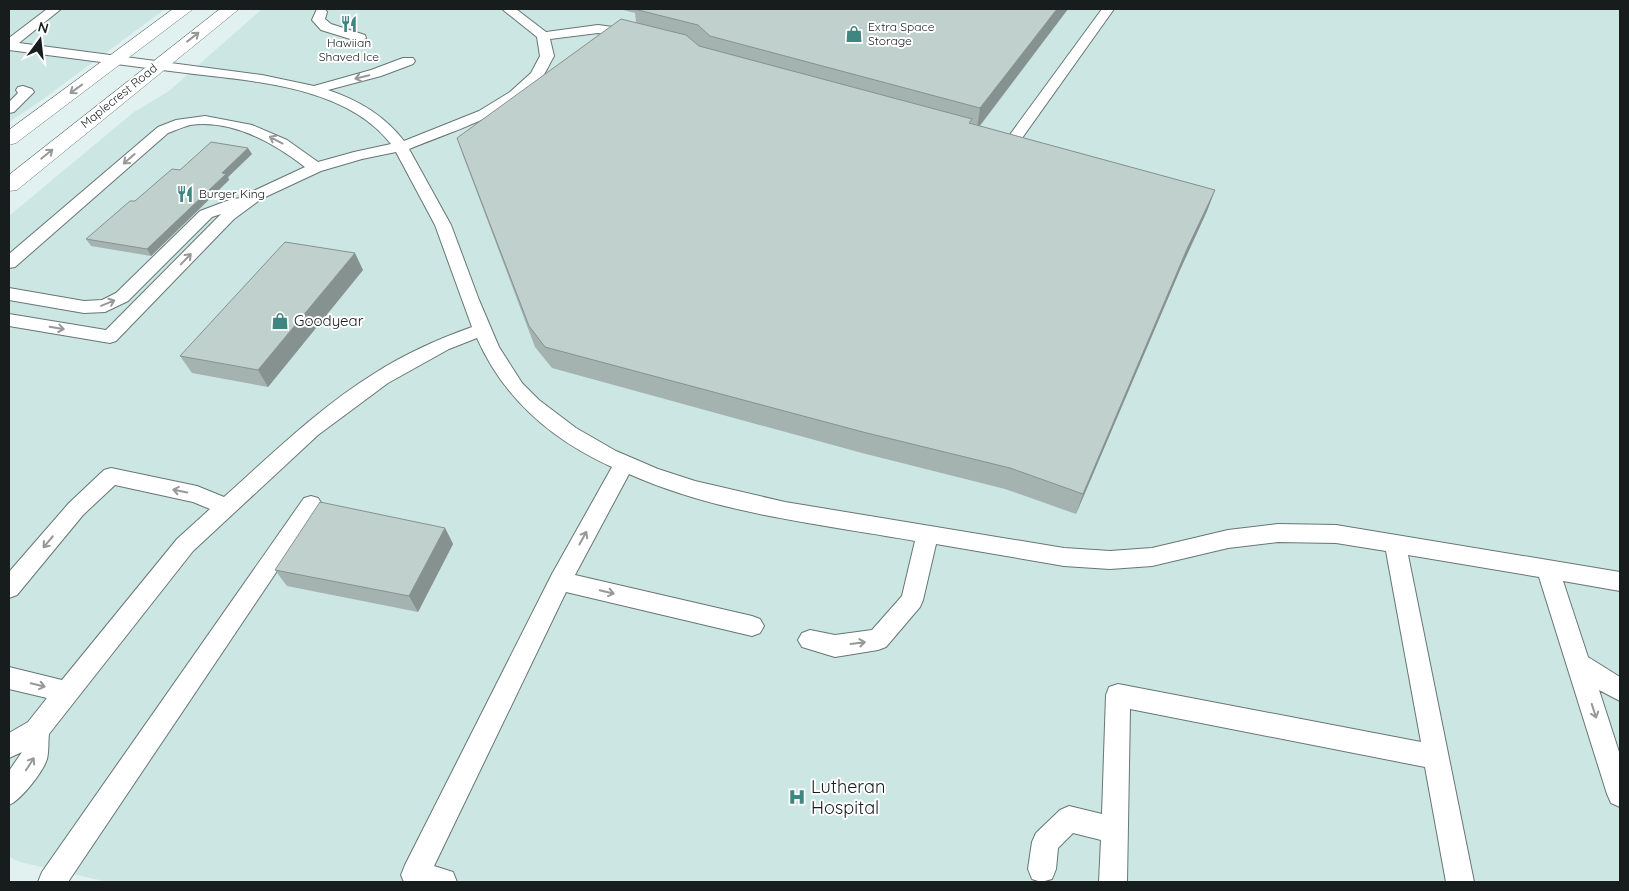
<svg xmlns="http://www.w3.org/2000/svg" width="1629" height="891" viewBox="0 0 1629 891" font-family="Quicksand,sans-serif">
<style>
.built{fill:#cce6e3}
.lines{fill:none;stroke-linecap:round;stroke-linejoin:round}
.lane-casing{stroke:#677674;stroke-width:2}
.primary-casing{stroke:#677674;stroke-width:1}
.lane{fill:#fff;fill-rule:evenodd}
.primary{fill:#fff;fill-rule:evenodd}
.wall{fill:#a4b3b0}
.shaded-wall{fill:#869290}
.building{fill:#bfd0cd;stroke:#869290}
.oneway{stroke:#979999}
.labels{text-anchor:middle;stroke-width:4;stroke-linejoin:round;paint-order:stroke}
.far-poi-label{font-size:12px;fill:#171d1c;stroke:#fff;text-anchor:start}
.far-street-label{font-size:12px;fill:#171d1c;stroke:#fff}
.poi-label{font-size:15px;fill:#171d1c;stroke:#fff;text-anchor:start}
.near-poi-label{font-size:18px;fill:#171d1c;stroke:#fff;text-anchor:start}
</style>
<rect width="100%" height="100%" fill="#e0f1ef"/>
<g class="built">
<path d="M9,9H165L39,102L9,122Z"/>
<path d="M262,9H1620V882H108L20,862L9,857V216L134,112L169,91Z"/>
</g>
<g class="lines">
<g class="lane-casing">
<g id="lane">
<path d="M47,9H61L19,43L262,75L314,86L371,70L403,58H413L415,61L413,64L381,76L328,90C358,100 384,115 404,141L479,111L510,92L531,73L540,56L537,37L502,9H516L546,32L598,25L636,30L637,33L631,37L598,33L550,39L554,56C550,63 547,70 543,76C516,113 450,132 409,149L451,225L479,300L499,347L522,383L539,400L576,428L616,451L658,469L695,481L785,502L1064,548L1110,551L1152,548L1228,530L1278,524L1336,525L1620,572V591L1563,581L1588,657L1620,677V701L1599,690L1620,755V807L1611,803L1607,794L1539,577L1408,555L1474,882H1446L1425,767L1130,709L1127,882H1099L1101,840L1073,833L1058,848L1056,869L1052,879L1041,882L1032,879L1028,869L1032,842L1036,833L1060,810L1069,806L1102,814L1106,695L1109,687L1118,684L1421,742L1386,551L1336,543L1278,542L1228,548L1152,566L1110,569L1064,566L936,544L923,600L920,607L886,647L878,650L835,657L802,647L798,640L802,633L810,630L835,635L872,630L902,596L915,541C819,524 719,514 629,474L575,575L752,616L760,619L764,626L760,633L752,636L566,592L434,866L453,872L457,882H404L401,875L405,865L552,574L612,467C552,440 504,399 477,338L449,349L388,383L318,435L193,551L49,734C48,742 49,751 47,759C43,772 21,800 9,805V771L22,752L9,758V733L28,722L47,698L9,689V667L62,680L177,539L210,509L193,502L115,485L83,515L17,595L9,598V572L69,503L104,470L111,468L197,486L224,497C272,454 320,407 375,373C405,354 438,339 472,327L435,225L396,152L362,159L321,171L261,199L234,219L116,341L110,343L9,326V314L106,330L221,214L212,217L128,301L105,312L84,313L9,300V288L84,301L102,300L116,293L200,211L232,199L242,198L249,193L305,167C274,143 232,119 190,125C183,127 176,130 168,133L15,267L9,268V254L158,127L176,120L205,116L252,125L287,140L318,162L354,152L391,144C343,82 242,81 170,71C116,64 63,57 9,50V38Z"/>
<path d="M317,9H325L327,12L325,19L331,24L365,35L366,38L360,42L321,30L312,20Z"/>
<path d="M1102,9H1114L1015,148L1010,149L990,144L988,141L990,138L995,137L1006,140Z"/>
<path d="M23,86L32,89L34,92L14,112L9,113V102L18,93L16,90L18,87Z"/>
<path d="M311,496L318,498L322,504L318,510L68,882H38L42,872L304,498Z"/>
</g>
</g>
<g class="primary-casing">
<g id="primary">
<path d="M173,9H193L16,143L9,145V130Z"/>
<path d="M220,9H239L17,190L9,191V175Z"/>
</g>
</g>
<use href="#lane" class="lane"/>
<use href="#primary" class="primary"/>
</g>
<g class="wall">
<path d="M619,9H1068L980,126L1215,190L1207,211L1180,270L1076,514L1005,489L862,453L552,368L535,347L464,158L457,138L636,22L635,13Z"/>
<path d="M252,154L228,177L229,180L151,256L91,246L86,239L135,201L180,170Z"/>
<path d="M363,270L268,387L192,373L180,356Z"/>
<path d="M445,528L453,544L418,612L287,586L275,570Z"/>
</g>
<g class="shaded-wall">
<path d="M1057,9H1068L977,129L980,108Z"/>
<path d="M248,148L252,154L228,177L229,180L151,256L147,249L222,173Z"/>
<path d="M1215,190L1207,211L1180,270L1076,514L1083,494L1187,249Z"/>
<path d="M355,253L363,270L268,387L258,370Z"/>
<path d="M445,528L453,544L418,612L409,596Z"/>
</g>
<g class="building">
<path d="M634,9H1057L980,108L710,36L698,25Z"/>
<path d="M621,19L686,35L699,46L972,119L969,123L1215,190L1187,249L1083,494L1010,468L863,432L545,347L529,326L457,138Z"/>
<path d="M211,142L248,148L222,173L226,174L147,249L86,239L130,201H135L172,169L180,170Z"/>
<path d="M285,242L355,253L258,370L180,356Z"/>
<path d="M320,502L445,528L409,596L275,570Z"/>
</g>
<defs><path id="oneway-shaft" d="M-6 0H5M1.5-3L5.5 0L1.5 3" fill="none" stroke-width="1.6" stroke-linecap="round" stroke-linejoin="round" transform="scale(1.25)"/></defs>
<g class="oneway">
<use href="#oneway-shaft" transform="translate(193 37) rotate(-38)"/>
<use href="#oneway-shaft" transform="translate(362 77) rotate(166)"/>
<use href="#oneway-shaft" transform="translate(76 89) rotate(144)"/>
<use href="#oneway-shaft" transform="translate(276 140) rotate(-152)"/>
<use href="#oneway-shaft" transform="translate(47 154) rotate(-39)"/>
<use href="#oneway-shaft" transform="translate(129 159) rotate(139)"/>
<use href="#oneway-shaft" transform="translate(186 259) rotate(-46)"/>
<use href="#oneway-shaft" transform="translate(108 303) rotate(-22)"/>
<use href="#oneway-shaft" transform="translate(57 328) rotate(9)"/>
<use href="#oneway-shaft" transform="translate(180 491) rotate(-168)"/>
<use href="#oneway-shaft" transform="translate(583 538) rotate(-61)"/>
<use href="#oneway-shaft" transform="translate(48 542) rotate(130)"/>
<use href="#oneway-shaft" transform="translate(607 592) rotate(13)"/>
<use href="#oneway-shaft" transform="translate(858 643) rotate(-7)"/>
<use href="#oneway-shaft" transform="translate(38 685) rotate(13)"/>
<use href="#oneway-shaft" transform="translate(1594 711) rotate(72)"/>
<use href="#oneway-shaft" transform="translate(30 764) rotate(-57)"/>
</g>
<defs>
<g id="restaurant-bare" transform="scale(1.35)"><path d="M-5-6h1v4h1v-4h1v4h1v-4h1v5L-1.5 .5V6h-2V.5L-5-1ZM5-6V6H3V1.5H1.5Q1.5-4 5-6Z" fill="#408680" stroke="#fff" stroke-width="2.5" paint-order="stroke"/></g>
<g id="shop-bare" transform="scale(1.35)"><path d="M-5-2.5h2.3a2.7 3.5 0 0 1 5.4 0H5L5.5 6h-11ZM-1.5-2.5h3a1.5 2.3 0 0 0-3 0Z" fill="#408680" stroke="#fff" stroke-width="2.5" paint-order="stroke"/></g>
<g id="hospital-bare" transform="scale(1.35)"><path d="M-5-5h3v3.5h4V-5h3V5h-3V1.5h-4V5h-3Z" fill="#408680" stroke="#fff" stroke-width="2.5" paint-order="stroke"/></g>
</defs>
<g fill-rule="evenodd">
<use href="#restaurant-bare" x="349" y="24"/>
<use href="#shop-bare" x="854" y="34"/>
<use href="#restaurant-bare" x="185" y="194"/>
<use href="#shop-bare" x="280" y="321"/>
<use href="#hospital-bare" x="797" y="797"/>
</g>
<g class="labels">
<g class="far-poi-label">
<text x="868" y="31">Extra Space<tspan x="868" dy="14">Storage</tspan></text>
<text x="349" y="47" text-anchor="middle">Hawiian<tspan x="349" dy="14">Shaved Ice</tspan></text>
<text x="199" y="198">Burger King</text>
</g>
<g class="far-street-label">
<text transform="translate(119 96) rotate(-39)" y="4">Maplecrest Road</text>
</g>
<g class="poi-label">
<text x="294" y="326">Goodyear</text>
</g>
<g class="near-poi-label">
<text x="811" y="793">Lutheran<tspan x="811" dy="21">Hospital</tspan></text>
</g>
</g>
<rect width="1629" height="891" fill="none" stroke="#171d1c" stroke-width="20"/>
<g transform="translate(40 40) rotate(15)" stroke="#ffffff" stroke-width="4" paint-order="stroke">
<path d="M0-4L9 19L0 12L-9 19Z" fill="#171d1c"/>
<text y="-8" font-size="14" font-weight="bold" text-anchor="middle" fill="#171d1c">N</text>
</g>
</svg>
